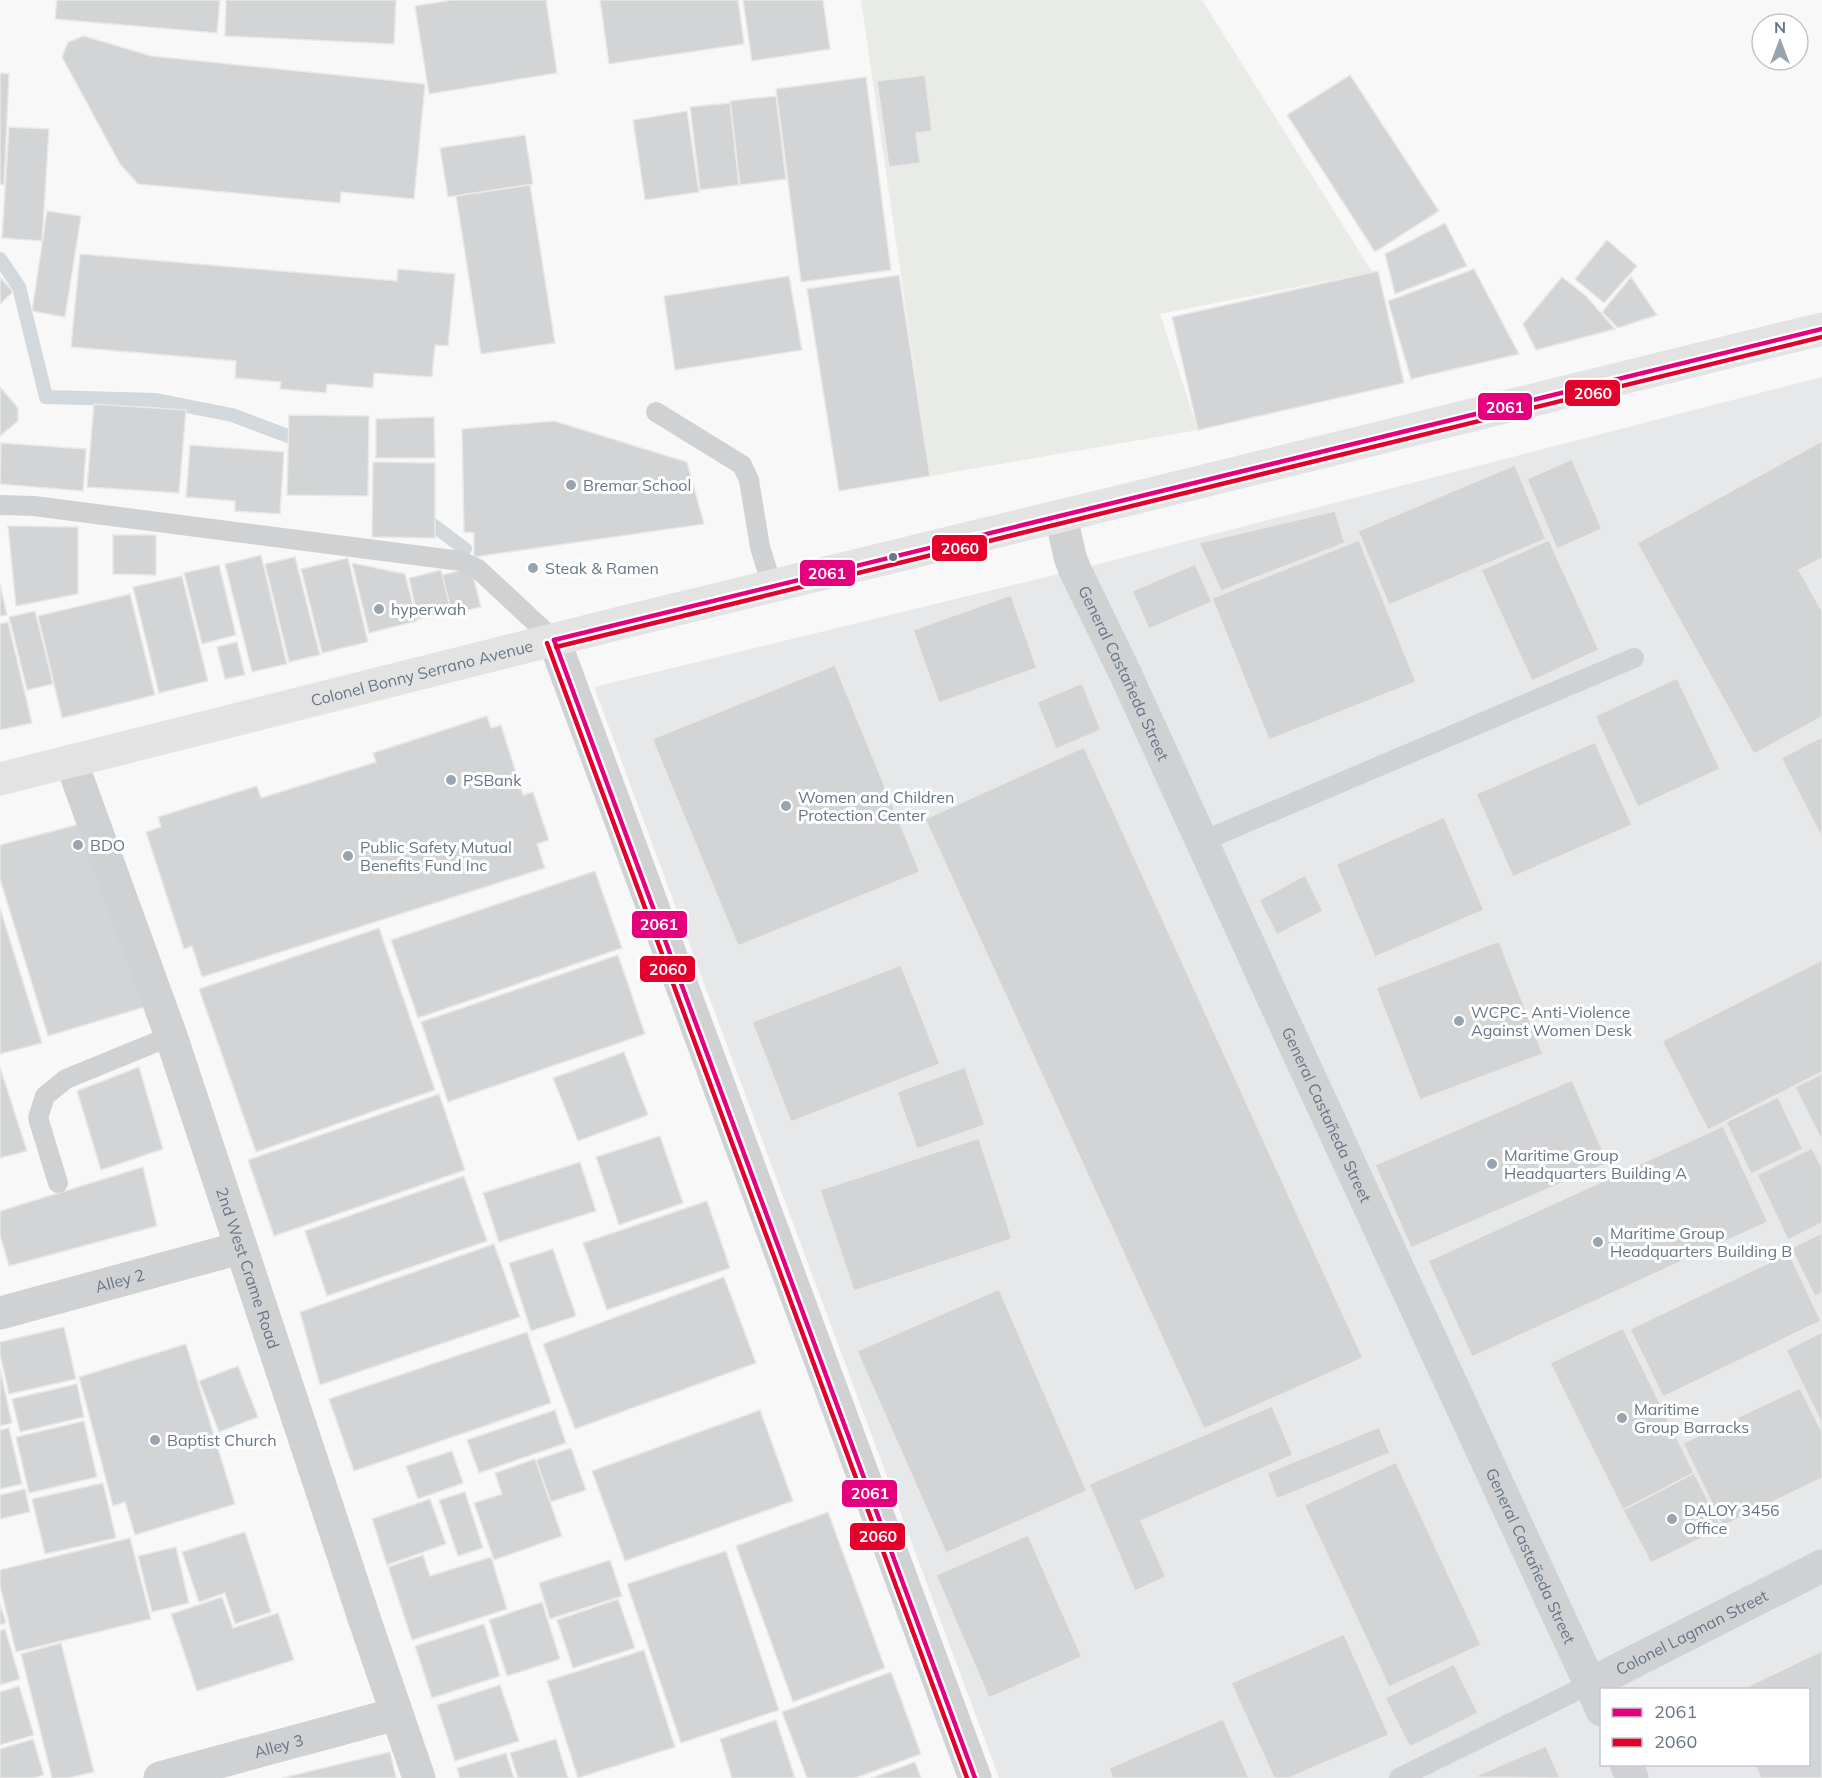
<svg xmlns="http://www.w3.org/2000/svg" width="1822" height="1778" viewBox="0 0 1822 1778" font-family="Mulish,sans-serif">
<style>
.built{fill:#e7e8e9;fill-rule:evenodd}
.green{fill:#e8ebe6}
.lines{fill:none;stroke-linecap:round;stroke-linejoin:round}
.stream{stroke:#d2d8dc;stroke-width:14}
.building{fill:#d3d4d5;stroke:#e8e8e8;stroke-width:1.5}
.service{stroke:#d0d1d3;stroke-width:20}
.minor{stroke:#d0d1d3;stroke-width:33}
.secondary{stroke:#e3e3e4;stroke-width:33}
.bus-1-casing{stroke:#fff;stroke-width:9}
.bus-2-casing{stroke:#fff;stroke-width:9}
.bus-1{stroke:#e5007d;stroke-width:4.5}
.bus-2{stroke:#e4002b;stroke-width:4.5}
.poi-dot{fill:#9aa4af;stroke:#fff;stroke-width:2}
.bus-dot{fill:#687688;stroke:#fff;stroke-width:2}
.labels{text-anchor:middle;stroke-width:6;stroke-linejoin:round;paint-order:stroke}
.poi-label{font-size:16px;fill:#687688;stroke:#fff;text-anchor:start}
.street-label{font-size:16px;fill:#687688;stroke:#fff}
.line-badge{stroke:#fff;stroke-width:2}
.badge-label{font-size:16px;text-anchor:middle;font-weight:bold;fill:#fff}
</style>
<rect width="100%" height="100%" fill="#f8f8f8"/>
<path class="built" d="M1822,377V1778H999L594,687L1075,570ZM1602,1690H1808V1764H1602Z"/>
<path class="green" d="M861,0H1202L1372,272L1160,314L1198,430L930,476Z"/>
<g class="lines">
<g class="stream">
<path d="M0,259L19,287L46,397L156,400L232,415L304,442"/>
<path d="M421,516L465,549"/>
</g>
</g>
<g class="building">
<path d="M57,0H220L217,33L55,19Z"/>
<path d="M226,0H396L394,44L225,36Z"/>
<path d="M452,0H546L557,73L429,94L415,6Z"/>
<path d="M600,0H738L744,44L609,64Z"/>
<path d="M743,0H823L830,49L752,61Z"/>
<path d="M84,36L151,56L425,84L414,199L341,192L340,203L138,184L120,164L62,57L68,42Z"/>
<path d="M0,73L9,74L4,185L0,184Z"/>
<path d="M925,75L932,131L916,133L920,163L889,167L877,81Z"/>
<path d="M1350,75L1439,211L1375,252L1287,115Z"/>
<path d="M866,77L891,270L801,282L776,89Z"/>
<path d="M776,96L786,179L740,185L730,101Z"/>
<path d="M730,103L739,185L700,190L690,107Z"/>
<path d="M687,111L699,192L645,200L633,120Z"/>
<path d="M9,127L49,129L42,241L2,238Z"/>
<path d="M525,135L533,184L448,197L440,148Z"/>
<path d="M530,185L555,343L481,354L456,196Z"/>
<path d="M47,211L81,216L65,317L32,311Z"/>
<path d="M1445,223L1467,266L1395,294L1385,254Z"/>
<path d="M1607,240L1637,266L1604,303L1575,279Z"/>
<path d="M80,254L397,281L398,269L455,274L448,346L435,345L432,377L374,373L373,388L327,384L326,393L280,389L281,382L235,378L236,361L71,347Z"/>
<path d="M1474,269L1519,354L1411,379L1388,301Z"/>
<path d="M1378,271L1404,383L1198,430L1172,317Z"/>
<path d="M899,275L930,476L839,491L807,289Z"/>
<path d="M789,276L802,350L675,370L664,296Z"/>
<path d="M0,277L13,292L0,304Z"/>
<path d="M1562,277L1586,296L1615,329L1536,350L1523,324Z"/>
<path d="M1631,277L1657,315L1618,328L1602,312Z"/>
<path d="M0,387L18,408V421L0,436Z"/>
<path d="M94,404L186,410L179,493L87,487Z"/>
<path d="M289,415L369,416L368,496L287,495Z"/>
<path d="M434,417L435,458H376V419Z"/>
<path d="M554,421L687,462L704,524L474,557V533L464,532L462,429Z"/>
<path d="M1822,441V558L1799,570L1822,611V717L1754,754L1637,543Z"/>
<path d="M1,443L86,449L83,491L0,484Z"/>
<path d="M190,445L284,452L280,514L235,511V501L186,497Z"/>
<path d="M1572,459L1602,529L1557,549L1527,479Z"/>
<path d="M373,462L435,463V538L372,537Z"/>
<path d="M1515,465L1546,539L1389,605L1358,531Z"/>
<path d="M1335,511L1345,543L1221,591L1199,543Z"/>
<path d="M8,526L78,527V594L16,606Z"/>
<path d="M113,535H156V575L113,574Z"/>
<path d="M1359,540L1416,682L1269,740L1212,598Z"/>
<path d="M1549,540L1599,650L1532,681L1481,570Z"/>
<path d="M261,555L287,664L252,672L225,564Z"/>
<path d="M295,557L320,655L289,662L265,564Z"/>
<path d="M348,558L368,642L322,653L301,569Z"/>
<path d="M352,563L405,574L417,621L369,633Z"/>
<path d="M1195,564L1212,602L1149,629L1132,591Z"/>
<path d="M219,565L236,635L202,644L184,573Z"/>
<path d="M471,568L481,607L452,614L442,575Z"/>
<path d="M441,570L451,611L418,619L409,578Z"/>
<path d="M182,576L208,681L159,693L133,587Z"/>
<path d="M0,584L7,615L0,616Z"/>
<path d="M130,594L155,695L62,718L38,616Z"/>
<path d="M1011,595L1037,668L939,703L913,630Z"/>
<path d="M35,611L53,684L27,690L9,617Z"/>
<path d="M8,622L32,723L0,730V624Z"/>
<path d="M237,642L245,675L225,679L217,647Z"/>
<path d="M835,665L920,872L738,946L652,739Z"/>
<path d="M1677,678L1720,769L1638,807L1595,716Z"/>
<path d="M1082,683L1101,730L1056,749L1037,702Z"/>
<path d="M487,716L491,728L501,725L523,795L533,792L549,840L537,844L545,868L202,977L192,946L184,949L146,832L161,827L158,817L257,786L261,798L376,762L373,753Z"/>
<path d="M1822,737V838L1781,758Z"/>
<path d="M1595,742L1632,825L1513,877L1476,794Z"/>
<path d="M1084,747L1363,1358L1204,1429L925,819Z"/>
<path d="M1444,817L1484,910L1375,957L1336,864Z"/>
<path d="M91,821L148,1006L48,1036L0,879V845Z"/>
<path d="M595,871L622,948L418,1018L391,940Z"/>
<path d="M1305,875L1323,911L1277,935L1259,900Z"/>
<path d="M0,908L42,1043L0,1054Z"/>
<path d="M379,928L435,1090L256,1152L199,989Z"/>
<path d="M1499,941L1543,1054L1420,1100L1376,988Z"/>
<path d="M618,955L645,1034L448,1102L421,1022Z"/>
<path d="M1822,960V1072L1708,1130L1662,1041Z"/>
<path d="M901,965L940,1064L791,1122L752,1022Z"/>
<path d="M624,1052L648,1115L578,1141L553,1078Z"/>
<path d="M0,1067L27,1151L0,1158Z"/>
<path d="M139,1067L163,1149L101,1170L77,1091Z"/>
<path d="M965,1067L985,1125L917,1149L897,1092Z"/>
<path d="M1822,1074V1141L1795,1087Z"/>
<path d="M1572,1080L1608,1163L1411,1248L1375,1165Z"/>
<path d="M439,1094L465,1170L274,1236L248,1160Z"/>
<path d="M1778,1097L1803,1149L1751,1174L1726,1122Z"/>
<path d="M1723,1126L1768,1222L1472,1357L1428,1261Z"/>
<path d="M660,1136L683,1203L619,1225L596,1157Z"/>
<path d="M979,1138L1012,1239L854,1291L820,1190Z"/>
<path d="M1812,1148L1822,1168V1223L1788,1240L1757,1175Z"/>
<path d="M580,1162L596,1211L499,1242L483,1193Z"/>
<path d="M143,1167L157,1226L9,1266L0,1235V1211Z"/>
<path d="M464,1176L487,1241L327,1296L305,1231Z"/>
<path d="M707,1201L730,1268L607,1310L583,1243Z"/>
<path d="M1822,1233V1293L1815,1297L1791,1248Z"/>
<path d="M494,1244L520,1317L320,1385L300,1312Z"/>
<path d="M553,1249L576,1316L531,1331L509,1263Z"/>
<path d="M1789,1253L1821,1321L1663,1397L1630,1329Z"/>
<path d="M724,1277L756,1363L575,1429L543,1344Z"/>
<path d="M999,1289L1087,1491L946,1553L857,1351Z"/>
<path d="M64,1327L76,1379L9,1394L0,1355V1342Z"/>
<path d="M1623,1328L1694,1473L1623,1510L1550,1363Z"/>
<path d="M527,1332L551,1403L354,1471L329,1399Z"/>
<path d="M1822,1332V1424L1786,1350Z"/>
<path d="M186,1344L235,1504L135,1535L125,1502L113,1506L79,1377Z"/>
<path d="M238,1366L258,1417L219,1432L199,1381Z"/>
<path d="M0,1369L12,1423L0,1426Z"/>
<path d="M77,1384L84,1417L20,1432L12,1399Z"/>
<path d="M1800,1388L1822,1432V1478L1723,1526L1683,1443Z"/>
<path d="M1272,1406L1293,1455L1141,1521L1166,1577L1135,1591L1089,1484Z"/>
<path d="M555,1410L566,1443L479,1473L467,1440Z"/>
<path d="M760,1410L793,1501L625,1561L592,1471Z"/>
<path d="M84,1421L97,1477L29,1493L16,1437Z"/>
<path d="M1379,1427L1390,1453L1277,1499L1267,1473Z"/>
<path d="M9,1428L22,1484L0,1489V1430Z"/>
<path d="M571,1448L586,1490L551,1502L536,1460Z"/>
<path d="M452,1451L463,1483L418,1499L406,1466Z"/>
<path d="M535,1459L562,1536L494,1560L474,1503L502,1494L495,1473Z"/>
<path d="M1396,1462L1481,1645L1389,1687L1304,1505Z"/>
<path d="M1694,1473L1722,1528L1651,1563L1623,1510Z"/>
<path d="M103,1483L116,1538L45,1554L32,1499Z"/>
<path d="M25,1489L30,1512L0,1519V1495Z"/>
<path d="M465,1492L483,1548L458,1556L439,1500Z"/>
<path d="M430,1499L446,1544L387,1565L372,1519Z"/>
<path d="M828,1512L885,1668L793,1702L736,1546Z"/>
<path d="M245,1532L271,1612L235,1624L225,1593L199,1602L182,1552Z"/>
<path d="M1028,1535L1082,1657L989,1698L936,1575Z"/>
<path d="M130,1538L151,1619L16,1652L0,1586V1570Z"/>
<path d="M176,1547L189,1603L152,1612L138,1556Z"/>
<path d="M726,1551L779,1710L681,1743L627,1584Z"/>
<path d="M423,1555L430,1576L491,1557L507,1609L412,1640L388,1567Z"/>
<path d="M610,1560L622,1596L550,1619L539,1583Z"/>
<path d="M222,1597L233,1628L278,1613L294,1660L197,1691L171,1614Z"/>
<path d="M618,1599L635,1648L573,1668L557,1620Z"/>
<path d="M542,1602L560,1659L507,1676L489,1620Z"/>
<path d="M0,1604L6,1623L0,1625Z"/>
<path d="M484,1624L500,1676L432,1698L415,1646Z"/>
<path d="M5,1629L20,1679L0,1685V1631Z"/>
<path d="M1344,1634L1389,1735L1289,1778H1274L1231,1683Z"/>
<path d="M61,1643L94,1772L68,1778H52L21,1654Z"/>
<path d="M644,1650L675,1747L578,1778L547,1681Z"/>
<path d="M1822,1651V1778H1761L1754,1764H1808V1690H1740Z"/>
<path d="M1454,1664L1478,1713L1410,1747L1385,1698Z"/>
<path d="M891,1672L921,1754L855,1778H807L782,1712Z"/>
<path d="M500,1685L519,1741L455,1761L437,1705Z"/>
<path d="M19,1686L34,1735L0,1745V1692Z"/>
<path d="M1223,1719L1249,1778H1113L1109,1768Z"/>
<path d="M776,1720L795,1778H732L720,1739Z"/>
<path d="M33,1739L44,1775L33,1778H0V1749Z"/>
<path d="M556,1739L568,1778H518L510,1753Z"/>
<path d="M1546,1746L1560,1778L1473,1777Z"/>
<path d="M390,1752L396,1778H282Z"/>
<path d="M506,1753L514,1778H460L457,1768Z"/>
<path d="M915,1762L921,1778H871Z"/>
</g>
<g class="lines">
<g class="service">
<path d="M656,412L742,465L749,480L760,547L772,586"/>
<path d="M0,505L34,506L461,561L478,569L554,640"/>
<path d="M1203,841L1634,658"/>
<path d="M58,1183L38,1118L45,1096L66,1079L171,1036"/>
<path d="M1399,1778L1590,1684"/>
</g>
<g class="minor">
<path id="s1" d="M1061,516L1070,557L1075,570L1126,675L1279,1011L1602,1710"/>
<path d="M554,640L975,1778"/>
<path id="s2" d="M71,761L171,1036L366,1624L419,1778"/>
<path id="s3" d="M0,1313L240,1248"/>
<path id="s4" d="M1590,1684L1822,1566"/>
<path d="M1626,1764L1632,1778"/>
<path id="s5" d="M160,1778L396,1714"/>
</g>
<path class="secondary" id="s6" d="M0,779L620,623L1118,502L1822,329"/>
<g class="bus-1-casing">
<g id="bus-1">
<path d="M554,640L1822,329"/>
<path d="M554,640L975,1778"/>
</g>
</g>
<g class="bus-2-casing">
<g id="bus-2">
<path d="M547,643L967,1778"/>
<path d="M556,647L1822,337"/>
</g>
</g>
<use href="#bus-1" class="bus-1"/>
<use href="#bus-2" class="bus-2"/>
</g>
<g class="poi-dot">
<circle cx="571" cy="485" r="6"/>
<circle cx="533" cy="568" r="6"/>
<circle cx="379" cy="609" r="6"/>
<circle cx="451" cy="780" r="6"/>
<circle cx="786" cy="806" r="6"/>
<circle cx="78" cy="845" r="6"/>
<circle cx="348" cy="856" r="6"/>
<circle cx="1459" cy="1021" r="6"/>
<circle cx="1492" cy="1164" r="6"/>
<circle cx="1598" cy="1242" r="6"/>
<circle cx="1622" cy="1418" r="6"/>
<circle cx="155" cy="1440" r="6"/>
<circle cx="1672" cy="1519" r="6"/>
</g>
<circle class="bus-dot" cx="893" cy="557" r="5"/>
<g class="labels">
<g class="poi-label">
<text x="583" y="491">Bremar School</text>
<text x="545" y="574">Steak &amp; Ramen</text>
<text x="391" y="615">hyperwah</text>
<text x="463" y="786">PSBank</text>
<text x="798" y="803">Women and Children<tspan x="798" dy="18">Protection Center</tspan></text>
<text x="90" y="851">BDO</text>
<text x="360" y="853">Public Safety Mutual<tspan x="360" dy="18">Benefits Fund Inc</tspan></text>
<text x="1471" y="1018">WCPC- Anti-Violence<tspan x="1471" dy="18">Against Women Desk</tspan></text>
<text x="1504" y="1161">Maritime Group<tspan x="1504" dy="18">Headquarters Building A</tspan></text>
<text x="1610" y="1239">Maritime Group<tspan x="1610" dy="18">Headquarters Building B</tspan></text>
<text x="1634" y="1415">Maritime<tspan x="1634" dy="18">Group Barracks</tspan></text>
<text x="167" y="1446">Baptist Church</text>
<text x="1684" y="1516">DALOY 3456<tspan x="1684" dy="18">Office</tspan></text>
</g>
<g class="street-label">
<text dy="6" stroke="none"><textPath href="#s6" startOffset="435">Colonel Bonny Serrano Avenue</textPath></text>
<text dy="6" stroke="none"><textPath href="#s1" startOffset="170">General Castañeda Street</textPath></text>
<text dy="6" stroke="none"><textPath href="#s1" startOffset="656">General Castañeda Street</textPath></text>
<text dy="6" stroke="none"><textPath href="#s2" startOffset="537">2nd West Crame Road</textPath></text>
<text dy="6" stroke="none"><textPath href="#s3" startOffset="124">Alley 2</textPath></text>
<text dy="6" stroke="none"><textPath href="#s1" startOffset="1142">General Castañeda Street</textPath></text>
<text dy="6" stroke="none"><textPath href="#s4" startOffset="114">Colonel Lagman Street</textPath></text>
<text dy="6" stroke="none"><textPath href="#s5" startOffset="123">Alley 3</textPath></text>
</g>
</g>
<g class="line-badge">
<rect x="1564" y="379" width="57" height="28" rx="6" fill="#e4002b"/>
<rect x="1477" y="392" width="56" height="29" rx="6" fill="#e5007d"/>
<rect x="931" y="534" width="57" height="28" rx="6" fill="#e4002b"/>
<rect x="799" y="559" width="57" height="28" rx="6" fill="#e5007d"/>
<rect x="631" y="910" width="57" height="29" rx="6" fill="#e5007d"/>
<rect x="639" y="955" width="57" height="28" rx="6" fill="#e4002b"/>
<rect x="841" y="1479" width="57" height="29" rx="6" fill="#e5007d"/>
<rect x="849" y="1522" width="57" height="29" rx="6" fill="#e4002b"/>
</g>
<g class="badge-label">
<text x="1593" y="399">2060</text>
<text x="1505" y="413">2061</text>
<text x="960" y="554">2060</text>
<text x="827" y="579">2061</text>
<text x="659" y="930">2061</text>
<text x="668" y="975">2060</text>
<text x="870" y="1499">2061</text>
<text x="878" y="1542">2060</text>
</g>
<rect x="1600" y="1688" width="210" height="78" fill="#ffffff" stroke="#c3c8cf" stroke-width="1.5"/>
<rect x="1612" y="1708" width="30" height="9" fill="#e5007d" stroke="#c3c8cf" stroke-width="1.5"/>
<text x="1654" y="1718" font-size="18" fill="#687688">2061</text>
<rect x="1612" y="1738" width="30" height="9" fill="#e4002b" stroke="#c3c8cf" stroke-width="1.5"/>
<text x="1654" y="1748" font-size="18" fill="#687688">2060</text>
<g transform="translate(1780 42)"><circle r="28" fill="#ffffff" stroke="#c3c8cf" stroke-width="1.5"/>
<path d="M0-4.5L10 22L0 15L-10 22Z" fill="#9aa4af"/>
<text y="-9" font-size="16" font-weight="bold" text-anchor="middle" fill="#687688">N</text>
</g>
</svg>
